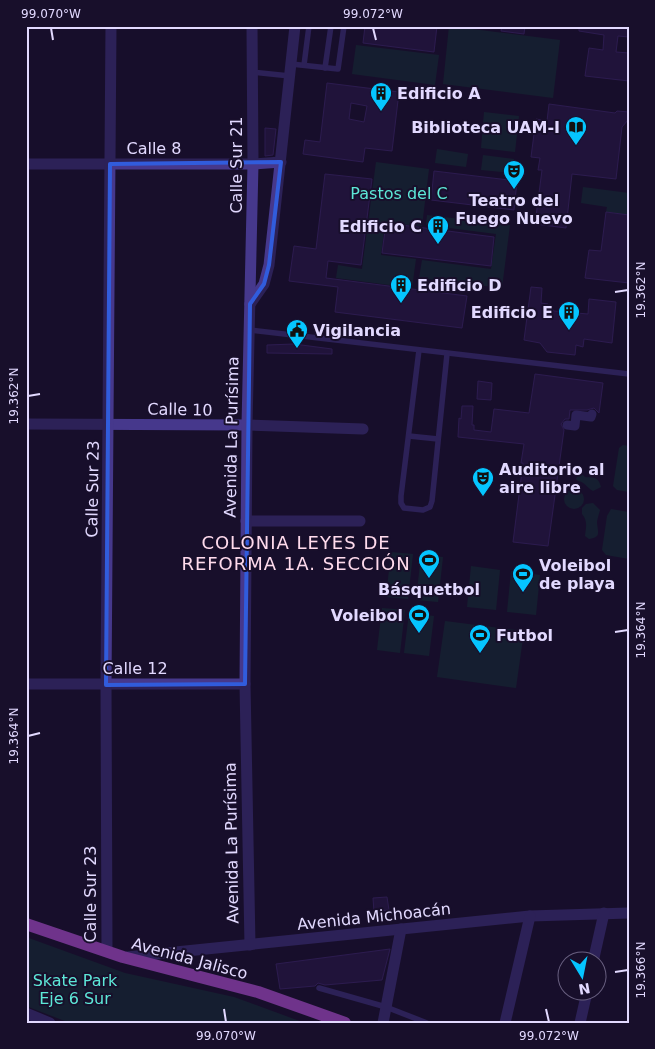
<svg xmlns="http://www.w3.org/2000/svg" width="655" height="1049" viewBox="0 0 655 1049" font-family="'DejaVu Sans',sans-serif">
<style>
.green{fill:#123235}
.building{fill:#2b1a4d;stroke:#452b7a;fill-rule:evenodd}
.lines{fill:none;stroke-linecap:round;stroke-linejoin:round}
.service{stroke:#46388c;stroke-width:5.5}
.pedestrian{stroke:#46388c;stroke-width:9}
.minor{stroke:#46388c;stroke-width:11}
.primary{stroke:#d960ff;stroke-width:12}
.marked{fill:none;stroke:#315cdc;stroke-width:4;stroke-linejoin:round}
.ticks{fill:none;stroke:#e2d9ff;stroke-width:2}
.labels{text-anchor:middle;stroke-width:4;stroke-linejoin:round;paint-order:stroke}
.poi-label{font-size:16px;font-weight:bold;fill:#e2d9ff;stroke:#180f2b;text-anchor:start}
.street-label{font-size:16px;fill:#e2d9ff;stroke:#180f2b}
.park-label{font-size:16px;fill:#5de7d7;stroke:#180f2b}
.neighbourhood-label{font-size:18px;letter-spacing:1px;fill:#ffdbed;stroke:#180f2b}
.neatline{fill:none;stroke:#e2d9ff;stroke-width:2}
.ticks-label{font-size:12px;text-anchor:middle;fill:#e2d9ff}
</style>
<rect width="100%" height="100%" fill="#180f2b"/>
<g class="green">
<path d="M449,26L560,40L553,98L443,84Z"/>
<path d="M356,45L439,55L435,85L352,74Z"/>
<path d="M484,112L519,116L515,152L481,148Z"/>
<path d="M437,149L468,154L466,167L435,163Z"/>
<path d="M483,155L514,159L512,173L481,170Z"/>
<path d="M376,162L429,169L422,226L385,223L381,255L416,259L412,288L336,278L338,265L362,269Z"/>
<path d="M583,187L629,193V215L606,212L607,207L581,203Z"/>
<path d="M427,215L510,225L502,288L419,278L422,260L491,269L496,234L426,225Z"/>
<path d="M623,445L629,446V492L617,490L613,486L619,448Z"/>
<path d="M582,474L585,477C594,478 598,476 601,487L593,491C587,488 585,482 578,481L576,479L578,475Z"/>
<circle cx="574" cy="499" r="10"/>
<path d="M593,503L600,510C599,514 597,520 597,523C598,533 601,537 589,539L585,536C586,527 588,521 582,514V508L586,504Z"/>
<path d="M611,509L629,512V559L606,555L602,550L607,516Z"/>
<path d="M391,552L413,554L408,599L386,597Z"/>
<path d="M421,555L443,557L438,602L416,600Z"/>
<path d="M471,566L500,570L496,610L467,607Z"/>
<path d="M511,571L540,575L536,615L507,612Z"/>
<path d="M382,608L405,610L400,653L377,650Z"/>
<path d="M409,613L434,616L429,656L404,653Z"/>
<path d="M445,621L524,631L516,688L437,677Z"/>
<path d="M26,937L125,973L234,997L305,1023H70L26,1006Z"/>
</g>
<g class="building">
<path d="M365,26H437L434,52L363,43Z"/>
<path d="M502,26H525L524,34L501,31Z"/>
<path d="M579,26H629V37L618,36L616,52L629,53V81L585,76L589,48L603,50L604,35L579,31Z"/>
<path d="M327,83L399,92L392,151L365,148L363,162L303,154L305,140L320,142ZM351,103L367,106L364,122L349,119Z"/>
<path d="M549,104L615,113L617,111L629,112L628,120L622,127L616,179L572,174L566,228L535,224L542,170H538L540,158L531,157L536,119L547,121Z"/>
<path d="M265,128L276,129L273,155L265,156Z"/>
<path d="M434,171L517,181L514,210L431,200Z"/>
<path d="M325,174L372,179L361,265L328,261L326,278L467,296L462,328L335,312L338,287L289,281L294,246L316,249Z"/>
<path d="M606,212L629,215V283L585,278L589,250L601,251Z"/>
<path d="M386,223L494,237L491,266L382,253Z"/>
<path d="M531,287L542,288L541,303L548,304L554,311L588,314L589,299L616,302L612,343L584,339L583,347L576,345L575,355L547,352L540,343L524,340Z"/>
<path d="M294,344L332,349V354L267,353V345Z"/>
<path d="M535,374L603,383L599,413L594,408L587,410H570L569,419H565L561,424L564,430L548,546L513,542L523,463H521L524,444L458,437L459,418L461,419L462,406H473L472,425H474V430L491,432L494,409L529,413Z"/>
<path d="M478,381L492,383L491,400L477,399Z"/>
<path d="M387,897L389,910L374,912L373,898Z"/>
<path d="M390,949L382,980L325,985L318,983L315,986L280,989L276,964Z"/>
</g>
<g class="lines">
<g class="service">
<path d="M291,64L338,69L344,26"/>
<path d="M304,65L309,26"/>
<path d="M325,68L331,26"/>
<path d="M252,72L290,76"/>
<path d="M250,330L629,374"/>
<path d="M419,350L401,496V503L404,508L423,510L430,507L432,501L447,354"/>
<path d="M409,436L438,439"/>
<path d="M319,988L386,1007L427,1023"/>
</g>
<path class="pedestrian" d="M567,425L575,426L576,415L591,417L592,414"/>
<g class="minor">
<path d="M26,164H253L281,162"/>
<path d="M250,304L264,284L269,265L295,26"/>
<path d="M26,424L247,425L363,429"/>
<path d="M246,521H360"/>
<path d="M26,684H245"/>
<path d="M250,945L245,684L247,425L253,164L252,26"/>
<path d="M107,951L106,685L111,26"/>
<path d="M127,957L530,916L629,913"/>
<path d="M593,962L604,913"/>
<path d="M26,1013L50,1023"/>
<path d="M383,1023L401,929"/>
<path d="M505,1023L530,916"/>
<path d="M580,1023L587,992"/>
</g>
<path class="primary" d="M26,924L123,957L258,992L345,1023"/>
</g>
<path d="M0 0H655V1049H0ZM281,162L269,265L264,284L250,304L245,684L106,685L110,164Z" fill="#180f2b" fill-opacity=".55" fill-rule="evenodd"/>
<path class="marked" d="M281,162L269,265L264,284L250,304L245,684L106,685L110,164Z"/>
<path class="ticks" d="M51,28L53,40M373,28L376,40M615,292L628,290M28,396L40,394M615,632L628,630M28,736L40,733M615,972L628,970M224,1009L226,1022M546,1009L549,1022"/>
<defs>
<g id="building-pin" transform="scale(1.125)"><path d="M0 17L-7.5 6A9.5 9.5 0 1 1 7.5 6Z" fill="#05c5ff" stroke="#180f2b"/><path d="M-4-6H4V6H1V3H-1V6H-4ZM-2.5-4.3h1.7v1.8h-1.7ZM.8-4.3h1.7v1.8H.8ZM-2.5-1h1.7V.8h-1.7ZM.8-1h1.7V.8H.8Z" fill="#111"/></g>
<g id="library-pin" transform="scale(1.125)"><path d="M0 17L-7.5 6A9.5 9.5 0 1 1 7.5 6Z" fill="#05c5ff" stroke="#180f2b"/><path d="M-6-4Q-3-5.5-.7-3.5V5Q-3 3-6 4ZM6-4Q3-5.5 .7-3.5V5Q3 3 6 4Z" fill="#111"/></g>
<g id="theatre-pin" transform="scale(1.125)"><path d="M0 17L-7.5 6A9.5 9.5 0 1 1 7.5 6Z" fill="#05c5ff" stroke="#180f2b"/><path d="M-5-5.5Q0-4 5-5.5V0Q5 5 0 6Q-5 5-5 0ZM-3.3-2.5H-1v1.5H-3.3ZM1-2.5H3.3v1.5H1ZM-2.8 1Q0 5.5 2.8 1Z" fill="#111"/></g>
<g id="civic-pin" transform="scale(1.125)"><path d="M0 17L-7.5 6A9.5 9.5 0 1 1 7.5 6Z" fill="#05c5ff" stroke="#180f2b"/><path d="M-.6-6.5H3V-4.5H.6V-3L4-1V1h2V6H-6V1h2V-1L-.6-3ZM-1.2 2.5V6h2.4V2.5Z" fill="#111"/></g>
<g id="stadium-pin" transform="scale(1.125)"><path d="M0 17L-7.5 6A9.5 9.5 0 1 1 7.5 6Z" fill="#05c5ff" stroke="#180f2b"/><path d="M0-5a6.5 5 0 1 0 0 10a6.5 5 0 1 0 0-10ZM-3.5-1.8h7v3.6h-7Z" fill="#111"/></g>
</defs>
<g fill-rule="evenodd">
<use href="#building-pin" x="381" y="93"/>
<use href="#library-pin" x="576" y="127"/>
<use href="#theatre-pin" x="514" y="171"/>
<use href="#building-pin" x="438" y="226"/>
<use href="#building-pin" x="401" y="285"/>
<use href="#building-pin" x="569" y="312"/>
<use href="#civic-pin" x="297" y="330"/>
<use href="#theatre-pin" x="483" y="478"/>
<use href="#stadium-pin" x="429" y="560"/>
<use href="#stadium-pin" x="523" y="574"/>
<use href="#stadium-pin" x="419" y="615"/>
<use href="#stadium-pin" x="480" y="635"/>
</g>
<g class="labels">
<g class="poi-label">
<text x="397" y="99">Edificio A</text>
<text x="560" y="133" text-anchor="end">Biblioteca UAM-I</text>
<text x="514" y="206" text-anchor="middle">Teatro del<tspan x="514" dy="18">Fuego Nuevo</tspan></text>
<text x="422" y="232" text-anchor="end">Edificio C</text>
<text x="417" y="291">Edificio D</text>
<text x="553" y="318" text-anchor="end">Edificio E</text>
<text x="313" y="336">Vigilancia</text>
<text x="499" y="475">Auditorio al<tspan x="499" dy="18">aire libre</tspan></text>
<text x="539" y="571">Voleibol<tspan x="539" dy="18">de playa</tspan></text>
<text x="429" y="595" text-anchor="middle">Básquetbol</text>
<text x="403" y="621" text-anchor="end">Voleibol</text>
<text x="496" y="641">Futbol</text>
</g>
<g class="street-label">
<text x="154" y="154">Calle 8</text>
<text transform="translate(236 165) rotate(-90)" y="6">Calle Sur 21</text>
<text transform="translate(180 409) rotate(1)" y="6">Calle 10</text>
<text transform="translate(231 437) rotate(-89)" y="6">Avenida La Purísima</text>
<text transform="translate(92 489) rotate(-89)" y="6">Calle Sur 23</text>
<text x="135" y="674">Calle 12</text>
<text transform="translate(231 843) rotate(-91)" y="6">Avenida La Purísima</text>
<text transform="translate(90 894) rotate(-90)" y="6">Calle Sur 23</text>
<text transform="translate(374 916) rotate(-6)" y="6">Avenida Michoacán</text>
<text transform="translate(190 958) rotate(15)" y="6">Avenida Jalisco</text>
</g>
<g class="park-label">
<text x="399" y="199">Pastos del C</text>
<text x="75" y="986">Skate Park<tspan x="75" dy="18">Eje 6 Sur</tspan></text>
</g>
<g class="neighbourhood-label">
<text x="296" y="549">COLONIA LEYES DE<tspan x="296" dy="21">REFORMA 1A. SECCIÓN</tspan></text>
</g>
</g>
<rect width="655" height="1049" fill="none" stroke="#180f2b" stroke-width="55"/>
<g transform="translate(582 976) rotate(170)"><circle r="24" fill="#180f2b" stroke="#696080"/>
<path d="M0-4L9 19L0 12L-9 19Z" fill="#05c5ff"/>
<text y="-8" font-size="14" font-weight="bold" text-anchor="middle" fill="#e2d9ff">N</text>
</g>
<rect x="28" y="28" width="600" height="994" class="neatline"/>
<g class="ticks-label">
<text x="51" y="18">99.070°W</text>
<text x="373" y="18">99.072°W</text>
<text transform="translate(641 290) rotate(-90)" y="4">19.362°N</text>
<text transform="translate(14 396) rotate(-90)" y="4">19.362°N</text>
<text transform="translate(641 630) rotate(-90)" y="4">19.364°N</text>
<text transform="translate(14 736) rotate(-90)" y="4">19.364°N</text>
<text transform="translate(641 970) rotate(-90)" y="4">19.366°N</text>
<text x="226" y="1040">99.070°W</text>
<text x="549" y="1040">99.072°W</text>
</g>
</svg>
